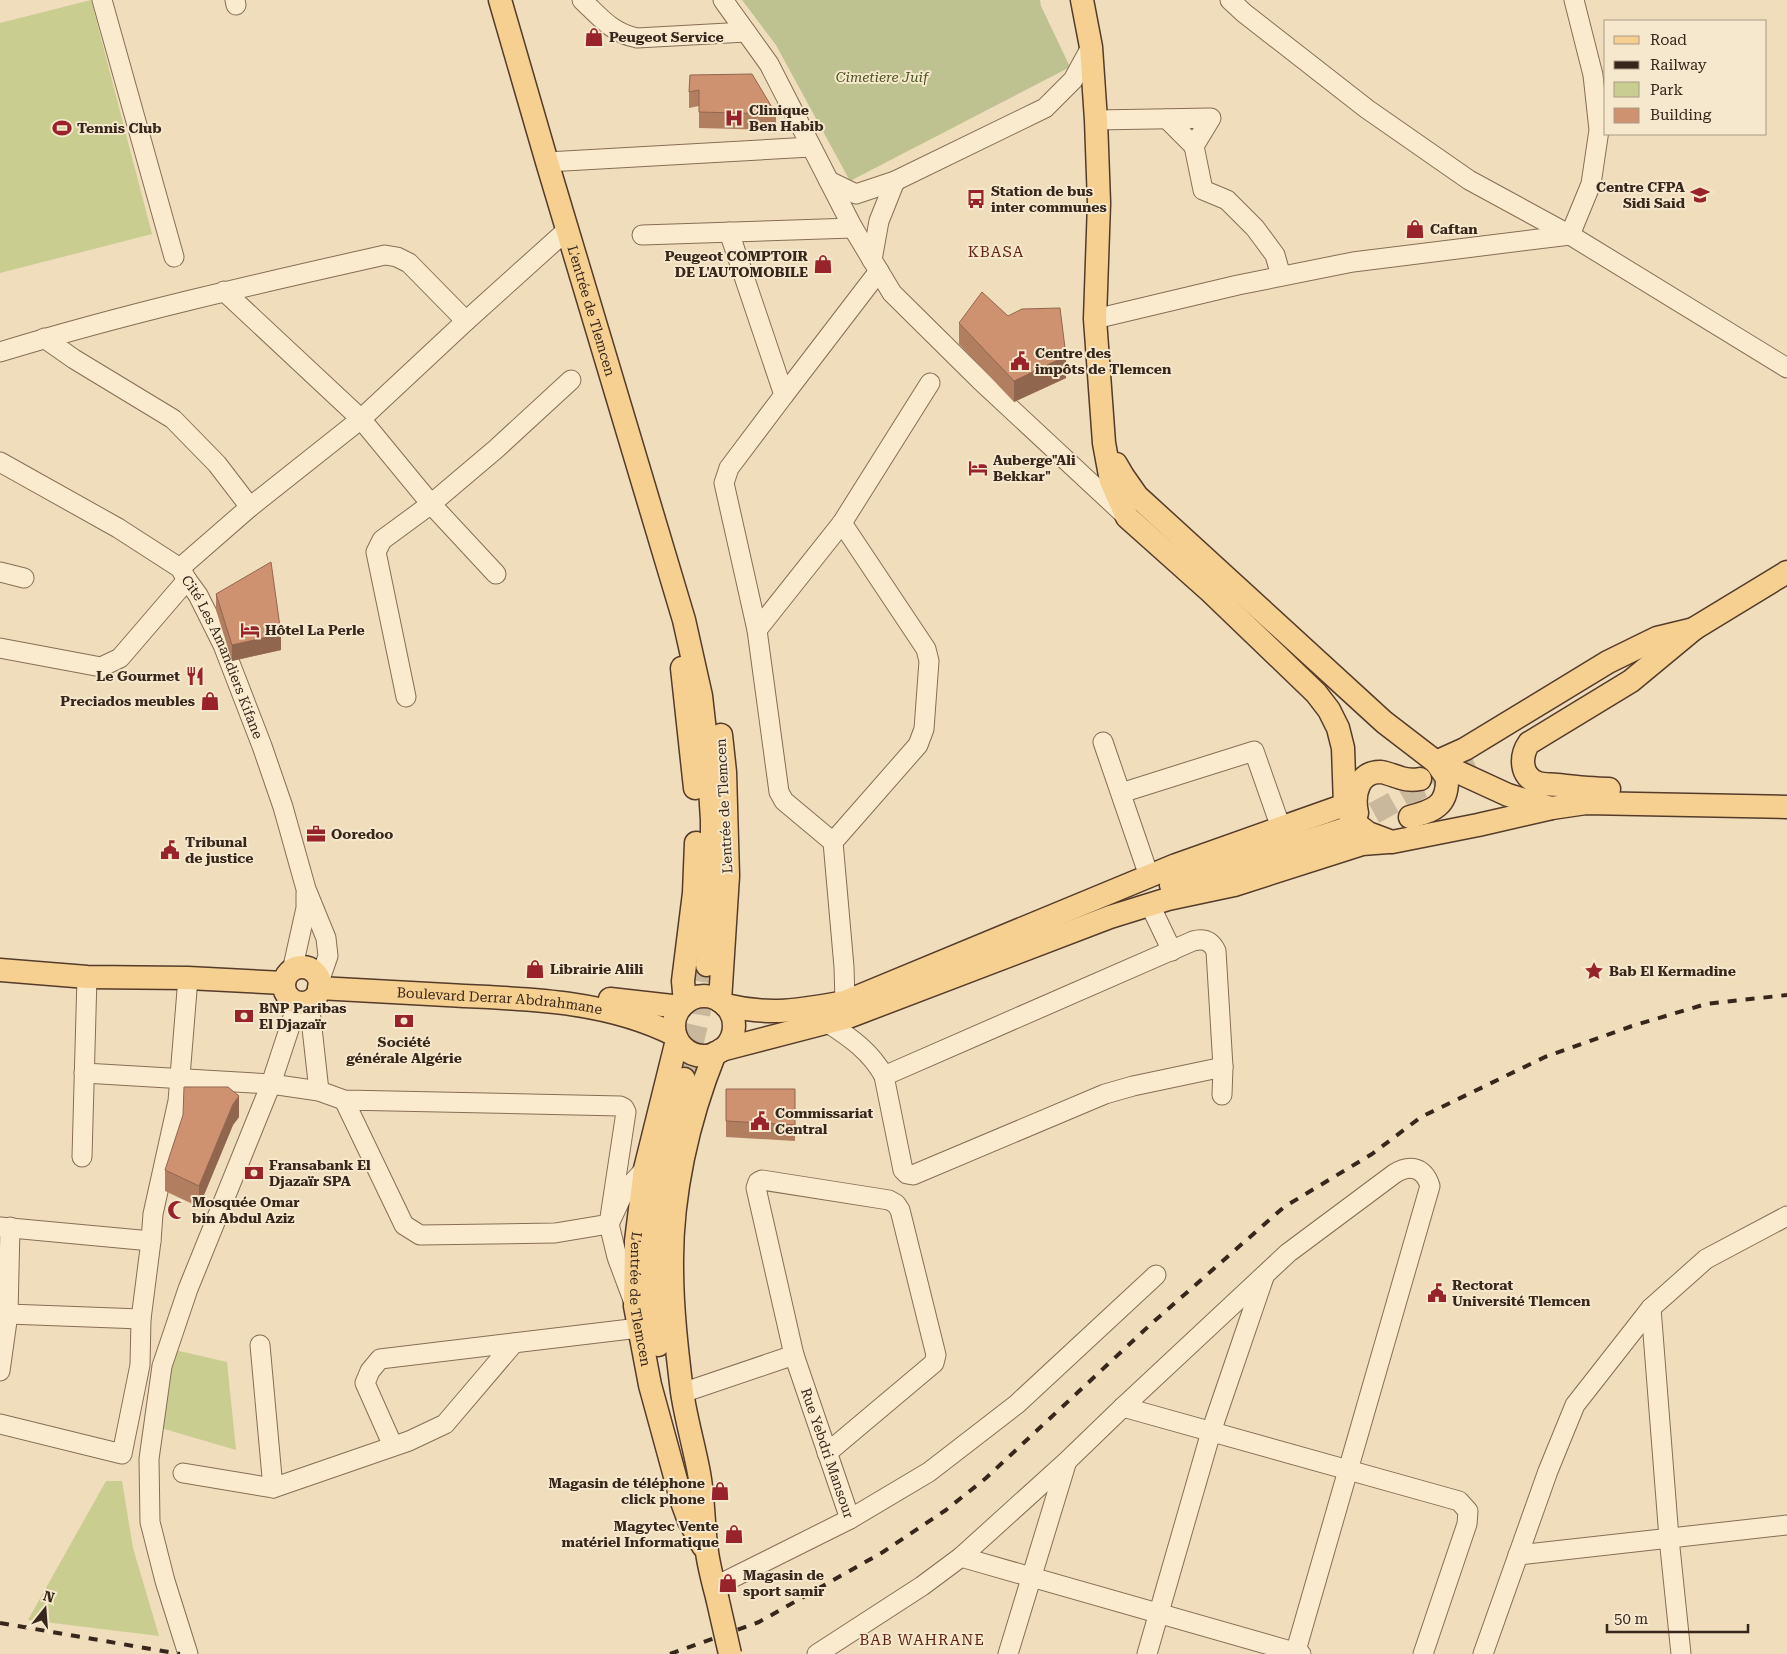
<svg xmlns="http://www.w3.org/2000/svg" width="1787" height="1654" viewBox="0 0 1787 1654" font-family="'Roboto Serif',serif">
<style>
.green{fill:#cacd90}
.cemetery{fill:#bec190}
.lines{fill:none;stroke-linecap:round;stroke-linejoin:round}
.major-tunnel{stroke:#cab89c;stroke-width:22;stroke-dasharray:22 11;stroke-linecap:butt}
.minor-casing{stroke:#876d55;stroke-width:21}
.major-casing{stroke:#543b2a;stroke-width:25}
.minor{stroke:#faebcf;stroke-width:19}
.major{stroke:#f5d091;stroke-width:22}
.rail{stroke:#36261b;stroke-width:4;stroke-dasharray:9 9;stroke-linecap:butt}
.major-bridge-casing{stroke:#543b2a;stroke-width:25;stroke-linecap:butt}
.major-bridge{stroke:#f5d091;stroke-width:22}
.wall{fill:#b27e60}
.shaded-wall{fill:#91664e}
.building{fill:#cf9270;stroke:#91664e}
.labels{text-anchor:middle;stroke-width:4;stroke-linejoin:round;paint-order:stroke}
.poi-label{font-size:14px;font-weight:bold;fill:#36261b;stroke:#f6e8cc;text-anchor:start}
.park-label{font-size:14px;font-style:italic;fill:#495320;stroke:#f6e8cc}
.street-label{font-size:14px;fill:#36261b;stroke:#f6e8cc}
.neighbourhood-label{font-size:15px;letter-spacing:1px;fill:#642418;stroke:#f6e8cc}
</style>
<rect width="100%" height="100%" fill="#efddbc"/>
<g class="green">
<path d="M91,0L152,234L0,273V23Z"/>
<path d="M175,1350L227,1362L236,1450L161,1428L165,1384Z"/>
<path d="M106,1481H122L133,1548L159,1636L28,1620Z"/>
</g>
<path class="cemetery" d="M742,0H1040L1041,6L1070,67L850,181L776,45Z"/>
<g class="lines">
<g class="major-tunnel">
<path d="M1345,829L1420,788L1474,762"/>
<path d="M684,1079L699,1016L707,965"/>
</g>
<g class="minor-casing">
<g id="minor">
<path d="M102,0L174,257"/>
<path d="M235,0L236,5"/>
<path d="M582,0C600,17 612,33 637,38L746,32"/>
<path d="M723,0L769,64L853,228L892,293L981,381L1125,515"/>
<path d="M1230,0L1244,13L1367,109L1469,180L1570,235L1787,368"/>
<path d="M1167,119L1194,146"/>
<path d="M1096,120L1211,118L1194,146L1203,190L1227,200L1255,228L1275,255L1281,276"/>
<path d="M547,162L811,147"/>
<path d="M829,181L856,194L895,181L1045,108L1073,80L1091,47"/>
<path d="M729,232L784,395L729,468L724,483L757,630L779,792L784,801L833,842"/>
<path d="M642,235L853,228"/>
<path d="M872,260L879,221L895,181"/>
<path d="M224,291L361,419L431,504L496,574"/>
<path d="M1095,319L1238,285L1353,262L1570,235L1591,184L1599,130L1593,75L1574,0"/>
<path d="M44,338L74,359L173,419L217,464L250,507"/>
<path d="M0,352C127,313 256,284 385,255L397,257L409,263L466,321"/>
<path d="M784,395L879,271"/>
<path id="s1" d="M0,462L118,528L180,568L187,580L198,595L223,645L262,746L283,807L306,889L326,938L328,956L319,982"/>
<path d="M842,523L926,649L929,661L924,729L918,745L833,842L844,967L845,1002L848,1015"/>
<path d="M180,568L250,507L361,419L466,321L567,230"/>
<path d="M0,572L24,578"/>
<path d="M757,630L842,523L930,383"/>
<path d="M0,648L101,667L120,658L187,580"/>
<path d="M406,697L376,552L382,540L431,504L496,449L571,380"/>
<path d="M1103,742L1149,876"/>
<path d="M1121,793L1254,751L1281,828"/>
<path d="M1150,905L1172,951"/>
<path d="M292,971L306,908V893"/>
<path d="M309,1001L319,1091"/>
<path d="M828,1023C851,1038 871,1052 884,1076L903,1170L907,1174L913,1175L1105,1094L1133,1086L1223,1067"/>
<path d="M84,1073L271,1084L319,1091L344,1100L620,1106L624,1108L626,1112L609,1224L555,1233L420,1235L404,1225L344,1100"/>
<path d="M884,1076L1193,941C1204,938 1211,941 1216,951L1223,1067L1222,1095"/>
<path d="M82,1157L87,977"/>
<path d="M0,1227L151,1241"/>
<path d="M633,1300L617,1257L609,1224L624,1192L645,1169"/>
<path d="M1651,1308L1669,1538L1681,1654"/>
<path d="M8,1314L141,1319"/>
<path d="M260,1345L273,1488"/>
<path d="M794,1355L756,1188L758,1182L762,1180L889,1200L896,1204L900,1210L936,1355L934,1363L827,1453"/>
<path d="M0,1371L8,1314L10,1227"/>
<path id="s2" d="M682,1393L794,1355L850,1519"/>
<path d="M1123,1407L1459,1501L1468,1511L1467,1524L1423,1654"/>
<path d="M0,1424L122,1454L140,1365L141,1319L151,1241L153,1214L178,1101L188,978"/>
<path d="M393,1446L365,1383L370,1371L380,1359L639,1328"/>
<path d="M183,1473L273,1488L409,1441L445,1424L514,1343"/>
<path d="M1518,1555L1787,1525"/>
<path d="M961,1557L1301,1654"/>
<path d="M714,1587L850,1519L929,1472L1017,1404L1156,1275"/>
<path d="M188,1654L165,1581L150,1522L149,1459L162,1366L188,1289L271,1084L298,1002"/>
<path d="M817,1654L922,1586L961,1557L1066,1462L1123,1407L1288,1253L1394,1174C1410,1164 1424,1167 1430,1186L1295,1654"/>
<path d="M1008,1654L1066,1464"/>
<path d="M1147,1654L1211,1432L1264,1277"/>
<path d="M1483,1654L1548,1471L1575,1405L1651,1308L1706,1259L1787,1216"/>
</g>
</g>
<g class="major-casing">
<g id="major">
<path id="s3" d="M500,0L547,162L684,620L701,696L708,758L712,820V851L707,965"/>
<path d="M1082,0L1091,47L1096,120L1099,203L1095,319L1104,443L1111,481L1127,517L1211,592L1316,693L1329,710L1338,728L1343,748L1345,805L1351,816L1359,826L1368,833L1392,842L1478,825L1552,808L1586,803L1787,807"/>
<path d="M1116,464L1123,476L1137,496L1384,722L1436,762L1508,795L1551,808"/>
<path d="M1682,636L1787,572"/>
<path d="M682,668L695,788"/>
<path d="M1609,789C1592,789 1575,787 1558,785C1552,784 1544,785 1538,783C1520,777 1520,756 1529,743L1631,681L1695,628"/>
<path d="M1357,813C1353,795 1358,771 1381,772C1388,773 1394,776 1401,778C1407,780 1414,780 1420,779"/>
<path d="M1410,817C1433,811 1448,806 1447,778L1436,762L1465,749L1608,662L1657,638L1690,630"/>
<path d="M1171,885L1345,829"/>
<circle cx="302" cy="985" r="18"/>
<path d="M0,970L87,977L188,978L284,983"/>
<path id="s4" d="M319,988C368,991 416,993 464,996C536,999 610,1002 675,1035"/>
<circle cx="704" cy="1026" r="30"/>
<path d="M610,999L681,1007"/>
<path d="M720,1001L728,876L725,772L721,735"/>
<path d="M685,1003L683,981L694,893L696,843"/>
<path d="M725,1005C770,1016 801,1010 845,1002L1176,865L1345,805"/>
<path id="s5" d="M677,1040L645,1169L636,1241L635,1306L650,1385L682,1502L689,1521L703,1546"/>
<path d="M721,1050L848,1017L1110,917L1168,899L1234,885L1362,844L1388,842"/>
<path d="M715,1053C688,1120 671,1195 672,1267C672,1309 677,1351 682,1392C686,1419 694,1446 699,1473C704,1500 703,1526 707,1552C709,1567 713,1582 717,1597"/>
<path d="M658,1345C642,1253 663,1168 684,1079"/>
</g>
</g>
<use href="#minor" class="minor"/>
<use href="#major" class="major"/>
<g class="rail">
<path d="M0,1623L180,1654"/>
<path d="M670,1654L759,1622L883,1552L946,1510L986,1478L1151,1324L1284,1207L1372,1154L1421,1117L1545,1057L1632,1026L1706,1004L1787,995"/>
</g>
<g class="major-bridge-casing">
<path id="major-bridge" d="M717,1597L730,1654"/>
</g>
<use href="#major-bridge" class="major-bridge"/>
</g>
<g class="wall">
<path d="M690,75L776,114V130L699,128V106L689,108V92Z"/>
<path d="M1008,316L1066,378L1014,402L959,344V323Z"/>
<path d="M216,594L281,650L232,661L216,610Z"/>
<path d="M726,1089H795V1141L726,1137Z"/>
<path d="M239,1117L233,1125L199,1207L165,1191V1170Z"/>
</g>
<g class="shaded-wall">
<path d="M1066,356V378L1014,402V381Z"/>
<path d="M281,634V650L232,661V645Z"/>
<path d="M239,1096V1117L233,1125L199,1207V1186L233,1104Z"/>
</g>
<g class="building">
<path d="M752,74L776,114L699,112V90L689,92L690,75Z"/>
<path d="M982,292L1008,316L1022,309L1060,308L1066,356L1014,381L959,323Z"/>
<path d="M271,562L281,634L232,645L216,594Z"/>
<path d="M184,1087H228L239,1096L233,1104L199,1186L165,1170L183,1115Z"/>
<path d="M726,1089H795V1125L726,1121Z"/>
</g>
<defs>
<g id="shop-bare" transform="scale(1.5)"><path d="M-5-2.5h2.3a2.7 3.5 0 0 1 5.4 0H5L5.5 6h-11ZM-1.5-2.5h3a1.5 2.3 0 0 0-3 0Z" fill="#99232b" stroke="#f6e8cc" stroke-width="2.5" paint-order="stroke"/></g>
<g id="hospital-bare" transform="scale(1.5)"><path d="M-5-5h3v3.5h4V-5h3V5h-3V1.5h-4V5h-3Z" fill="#99232b" stroke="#f6e8cc" stroke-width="2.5" paint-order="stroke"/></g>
<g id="stadium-bare" transform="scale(1.5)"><path d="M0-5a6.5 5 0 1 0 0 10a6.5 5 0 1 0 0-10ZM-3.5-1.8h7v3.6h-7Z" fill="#99232b" stroke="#f6e8cc" stroke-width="2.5" paint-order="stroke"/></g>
<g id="university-bare" transform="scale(1.5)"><path d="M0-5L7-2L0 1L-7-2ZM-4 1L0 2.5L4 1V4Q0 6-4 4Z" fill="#99232b" stroke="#f6e8cc" stroke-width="2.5" paint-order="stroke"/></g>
<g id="bus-bare" transform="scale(1.5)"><path d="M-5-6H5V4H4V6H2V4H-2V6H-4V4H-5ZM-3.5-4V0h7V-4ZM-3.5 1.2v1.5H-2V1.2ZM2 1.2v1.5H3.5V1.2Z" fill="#99232b" stroke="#f6e8cc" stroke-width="2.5" paint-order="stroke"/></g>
<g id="civic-bare" transform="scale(1.5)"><path d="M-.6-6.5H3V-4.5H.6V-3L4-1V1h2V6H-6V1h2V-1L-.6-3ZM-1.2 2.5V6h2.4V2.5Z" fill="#99232b" stroke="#f6e8cc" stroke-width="2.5" paint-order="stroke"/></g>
<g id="hotel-bare" transform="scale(1.5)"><path d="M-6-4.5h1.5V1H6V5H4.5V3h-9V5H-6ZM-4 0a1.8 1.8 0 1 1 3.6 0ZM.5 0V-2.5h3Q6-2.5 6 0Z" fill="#99232b" stroke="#f6e8cc" stroke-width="2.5" paint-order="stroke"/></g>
<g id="restaurant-bare" transform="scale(1.5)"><path d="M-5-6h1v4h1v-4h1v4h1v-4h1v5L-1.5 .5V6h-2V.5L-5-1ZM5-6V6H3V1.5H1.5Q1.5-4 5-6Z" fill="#99232b" stroke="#f6e8cc" stroke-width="2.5" paint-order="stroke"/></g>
<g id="office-bare" transform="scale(1.5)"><path d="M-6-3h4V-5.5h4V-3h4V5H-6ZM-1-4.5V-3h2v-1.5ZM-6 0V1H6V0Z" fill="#99232b" stroke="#f6e8cc" stroke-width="2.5" paint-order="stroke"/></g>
<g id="sight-bare" transform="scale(1.5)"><path d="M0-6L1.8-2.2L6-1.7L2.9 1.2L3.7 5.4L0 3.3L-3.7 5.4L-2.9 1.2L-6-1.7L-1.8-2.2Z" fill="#99232b" stroke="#f6e8cc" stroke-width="2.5" paint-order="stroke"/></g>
<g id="bank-bare" transform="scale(1.5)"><path d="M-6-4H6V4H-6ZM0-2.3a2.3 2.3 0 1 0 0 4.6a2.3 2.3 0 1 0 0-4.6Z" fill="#99232b" stroke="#f6e8cc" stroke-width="2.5" paint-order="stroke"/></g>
<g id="mosque-bare" transform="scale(1.5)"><path d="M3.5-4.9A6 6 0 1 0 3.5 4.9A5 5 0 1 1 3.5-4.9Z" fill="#99232b" stroke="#f6e8cc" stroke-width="2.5" paint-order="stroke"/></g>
</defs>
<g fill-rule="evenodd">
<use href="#shop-bare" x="594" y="37"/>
<use href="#hospital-bare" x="734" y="118"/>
<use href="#stadium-bare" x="62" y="128"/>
<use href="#university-bare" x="1700" y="195"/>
<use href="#bus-bare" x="976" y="199"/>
<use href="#shop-bare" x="1415" y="229"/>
<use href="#shop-bare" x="823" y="264"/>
<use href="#civic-bare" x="1020" y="361"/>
<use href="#hotel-bare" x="978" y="468"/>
<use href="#hotel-bare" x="250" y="630"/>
<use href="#restaurant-bare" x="195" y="676"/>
<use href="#shop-bare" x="210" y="701"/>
<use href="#office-bare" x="316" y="834"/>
<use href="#civic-bare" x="170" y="850"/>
<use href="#shop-bare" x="535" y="969"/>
<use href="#sight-bare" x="1594" y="971"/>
<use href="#bank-bare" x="244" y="1016"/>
<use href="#bank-bare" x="404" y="1021"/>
<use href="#civic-bare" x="760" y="1121"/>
<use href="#bank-bare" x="254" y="1173"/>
<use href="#mosque-bare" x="177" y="1210"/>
<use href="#civic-bare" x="1437" y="1293"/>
<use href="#shop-bare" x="720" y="1491"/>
<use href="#shop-bare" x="734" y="1534"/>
<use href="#shop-bare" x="728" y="1583"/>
</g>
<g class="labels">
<g class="poi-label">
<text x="609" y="42">Peugeot Service</text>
<text x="749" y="115">Clinique<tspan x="749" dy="16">Ben Habib</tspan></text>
<text x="77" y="133">Tennis Club</text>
<text x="1685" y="192" text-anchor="end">Centre CFPA<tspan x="1685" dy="16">Sidi Said</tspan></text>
<text x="991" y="196">Station de bus<tspan x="991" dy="16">inter communes</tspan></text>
<text x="1430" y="234">Caftan</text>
<text x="808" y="261" text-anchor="end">Peugeot COMPTOIR<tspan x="808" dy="16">DE L'AUTOMOBILE</tspan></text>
<text x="1035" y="358">Centre des<tspan x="1035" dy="16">impôts de Tlemcen</tspan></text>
<text x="993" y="465">Auberge"Ali<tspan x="993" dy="16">Bekkar"</tspan></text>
<text x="265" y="635">Hôtel La Perle</text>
<text x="180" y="681" text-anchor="end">Le Gourmet</text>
<text x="195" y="706" text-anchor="end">Preciados meubles</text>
<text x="331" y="839">Ooredoo</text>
<text x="185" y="847">Tribunal<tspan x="185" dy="16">de justice</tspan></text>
<text x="550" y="974">Librairie Alili</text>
<text x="1609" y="976">Bab El Kermadine</text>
<text x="259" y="1013">BNP Paribas<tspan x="259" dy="16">El Djazaïr</tspan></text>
<text x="404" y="1047" text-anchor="middle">Société<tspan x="404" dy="16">générale Algérie</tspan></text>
<text x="775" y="1118">Commissariat<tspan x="775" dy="16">Central</tspan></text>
<text x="269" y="1170">Fransabank El<tspan x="269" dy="16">Djazaïr SPA</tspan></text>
<text x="192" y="1207">Mosquée Omar<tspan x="192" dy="16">bin Abdul Aziz</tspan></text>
<text x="1452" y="1290">Rectorat<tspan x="1452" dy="16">Université Tlemcen</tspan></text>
<text x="705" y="1488" text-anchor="end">Magasin de téléphone<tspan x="705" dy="16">click phone</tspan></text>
<text x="719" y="1531" text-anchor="end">Magytec Vente<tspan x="719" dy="16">matériel Informatique</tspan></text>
<text x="743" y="1580">Magasin de<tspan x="743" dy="16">sport samir</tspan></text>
</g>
<g class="park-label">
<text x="882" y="82">Cimetiere Juif</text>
</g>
<g class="street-label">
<text dy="5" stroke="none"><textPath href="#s3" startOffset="324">L'entrée de Tlemcen</textPath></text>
<text dy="5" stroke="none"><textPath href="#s1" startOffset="308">Cité Les Amandiers Kifane</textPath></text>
<text transform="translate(724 806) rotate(-93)" y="5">L'entrée de Tlemcen</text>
<text dy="5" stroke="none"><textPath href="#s4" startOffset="181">Boulevard Derrar Abdrahmane</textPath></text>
<text dy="5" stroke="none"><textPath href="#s5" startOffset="264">L'entrée de Tlemcen</textPath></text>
<text dy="5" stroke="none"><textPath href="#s2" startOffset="222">Rue Yebdri Mansour</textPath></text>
</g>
<g class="neighbourhood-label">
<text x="996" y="257">KBASA</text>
<text x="922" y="1645">BAB WAHRANE</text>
</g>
</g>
<rect x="1604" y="20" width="162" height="115" fill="#f6e8cc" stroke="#a99a85"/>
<rect x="1614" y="36" width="25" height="8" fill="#f5d091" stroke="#a99a85"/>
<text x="1650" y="45" font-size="15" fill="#36261b">Road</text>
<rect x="1614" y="61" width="25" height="8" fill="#36261b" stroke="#a99a85"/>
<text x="1650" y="70" font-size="15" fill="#36261b">Railway</text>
<rect x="1614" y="82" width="25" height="15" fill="#cacd90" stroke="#a99a85"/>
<text x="1650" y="95" font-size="15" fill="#36261b">Park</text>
<rect x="1614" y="108" width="25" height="15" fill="#cf9270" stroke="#a99a85"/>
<text x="1650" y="120" font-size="15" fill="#36261b">Building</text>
<g transform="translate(45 1609) rotate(17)" stroke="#f6e8cc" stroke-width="4" paint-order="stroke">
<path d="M0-4L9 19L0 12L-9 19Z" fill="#36261b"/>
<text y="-8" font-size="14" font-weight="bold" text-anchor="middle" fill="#36261b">N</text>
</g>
<path d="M1607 1624v8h141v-8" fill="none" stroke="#36261b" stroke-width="2.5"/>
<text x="1614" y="1624" font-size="15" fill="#36261b" stroke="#f6e8cc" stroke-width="4" paint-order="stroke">50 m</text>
</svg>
